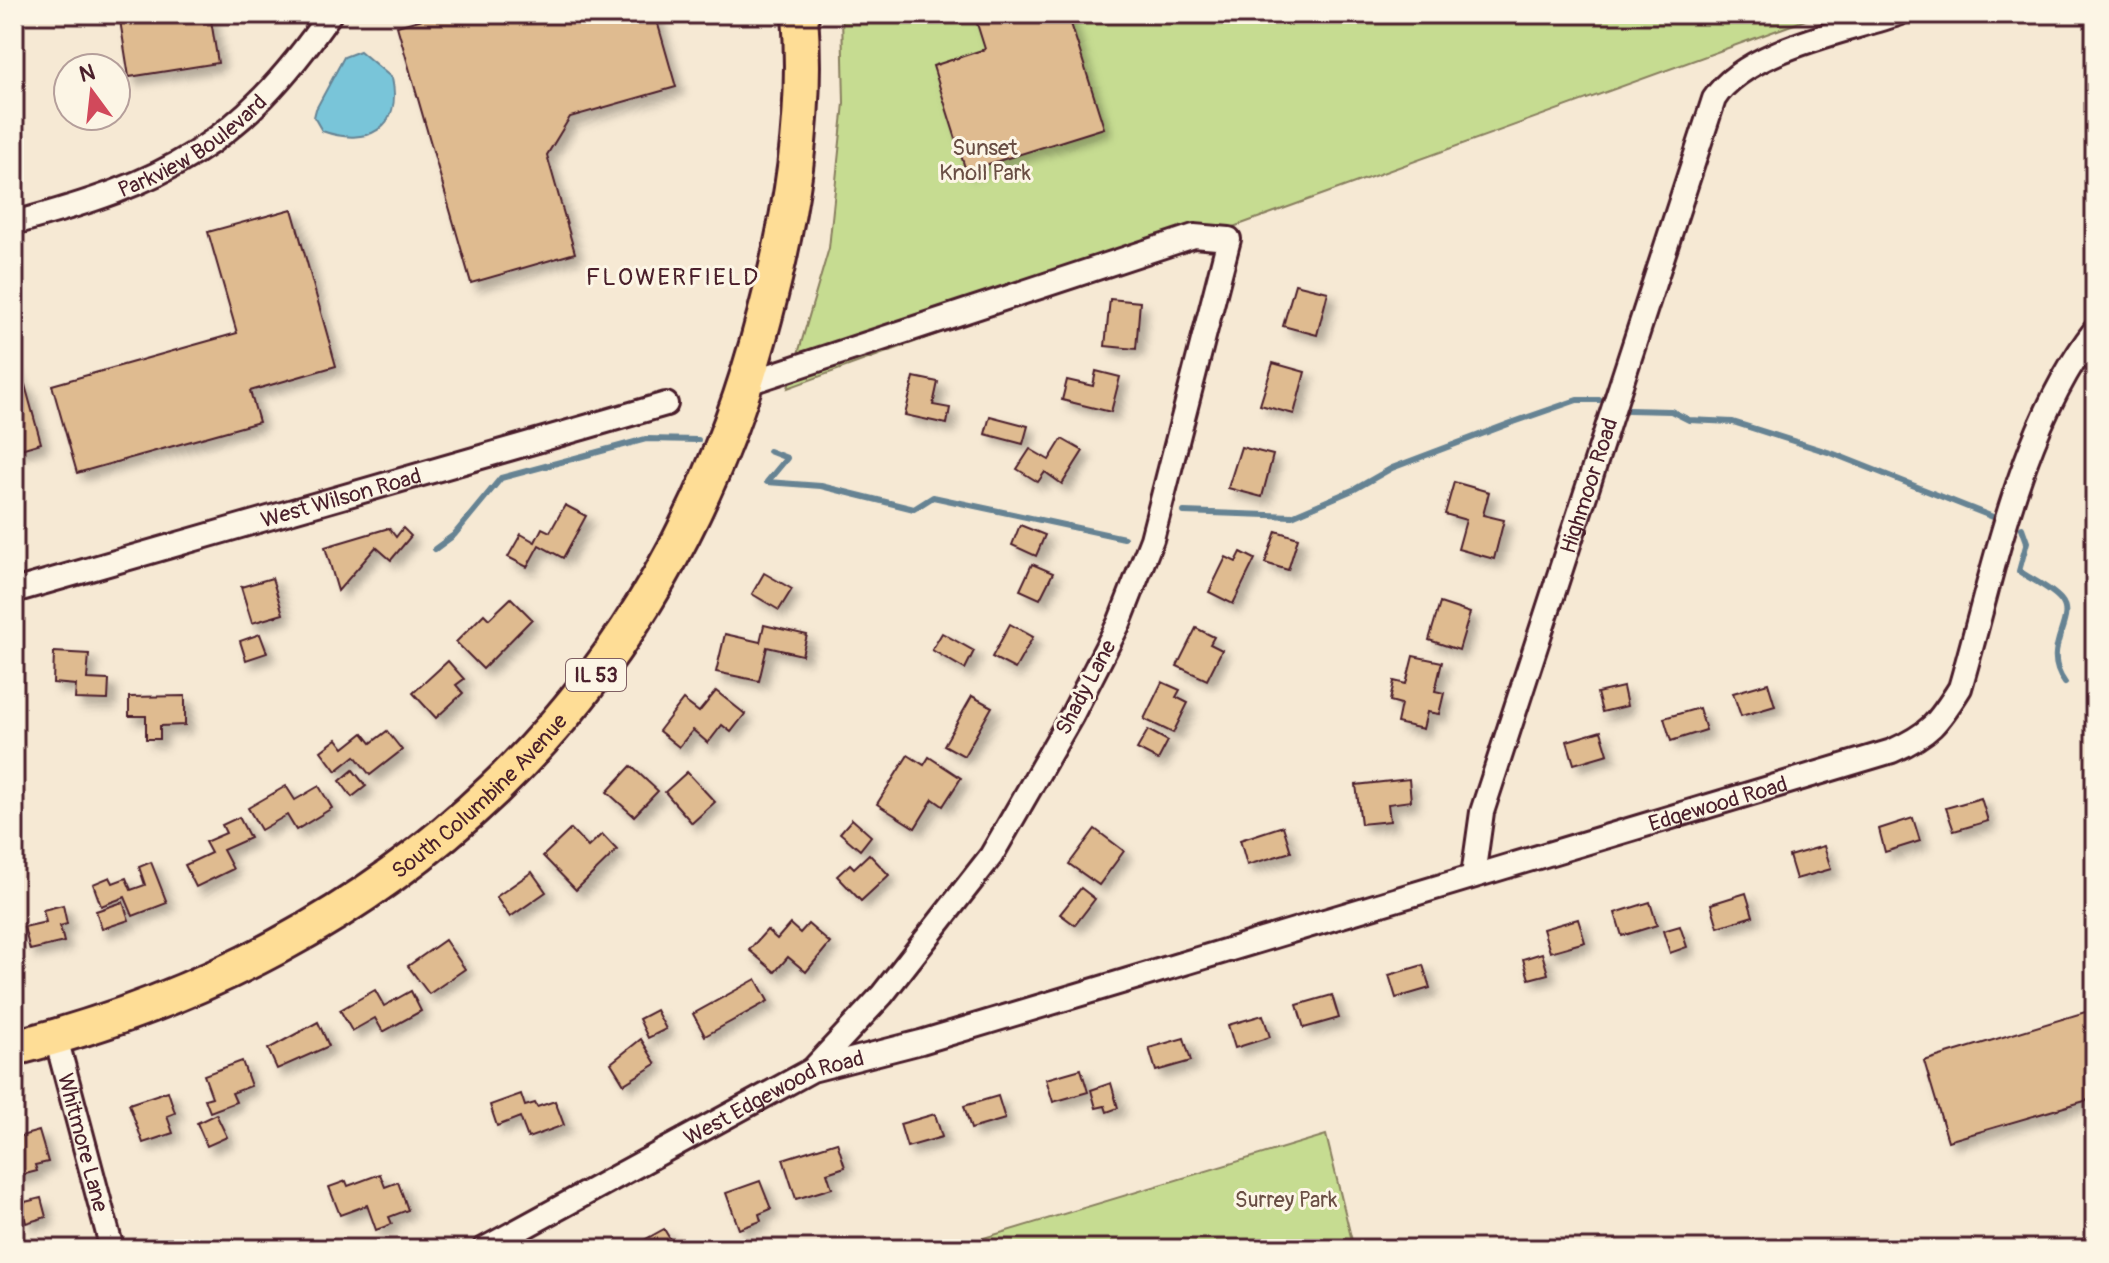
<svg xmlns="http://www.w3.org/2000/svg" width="2109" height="1263" viewBox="0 0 2109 1263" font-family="Pangolin,sans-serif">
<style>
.green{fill:#c6dc91;stroke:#887e5e;stroke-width:2}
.water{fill:#79c5d9;stroke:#668393;stroke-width:2}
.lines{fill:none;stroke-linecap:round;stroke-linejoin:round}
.stream{stroke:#668393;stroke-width:6}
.building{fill:#dfbb90;stroke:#4a1f2b;stroke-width:2;filter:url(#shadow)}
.minor-casing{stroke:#4a1f2b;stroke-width:28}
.primary-casing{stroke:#4a1f2b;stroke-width:40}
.minor{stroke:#fcf5e5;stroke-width:22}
.primary{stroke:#fedd96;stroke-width:34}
.labels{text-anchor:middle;stroke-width:6;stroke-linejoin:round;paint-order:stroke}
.shield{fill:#fcf5e5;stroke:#7f5f63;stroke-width:2}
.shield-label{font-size:20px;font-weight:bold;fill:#4a1f2b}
.street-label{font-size:22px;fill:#4a1f2b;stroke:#fcf5e5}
.park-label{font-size:22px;fill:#694e44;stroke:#fcf5e5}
.neighbourhood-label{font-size:24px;letter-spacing:2px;fill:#4a1f2b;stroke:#fcf5e5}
</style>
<defs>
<filter id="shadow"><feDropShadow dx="7" dy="7" stdDeviation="4" flood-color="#0004"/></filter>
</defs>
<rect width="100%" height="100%" fill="#f6e9d4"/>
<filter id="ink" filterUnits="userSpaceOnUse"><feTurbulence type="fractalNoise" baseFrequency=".0125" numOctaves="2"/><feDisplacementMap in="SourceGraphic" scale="16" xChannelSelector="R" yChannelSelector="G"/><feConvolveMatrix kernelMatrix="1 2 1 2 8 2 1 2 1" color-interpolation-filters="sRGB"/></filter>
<g filter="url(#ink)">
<g class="green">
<path d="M842,14H1822L788,388L829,248L844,103Z"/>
<path d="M1326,1135L1354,1249H947Z"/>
</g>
<path class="water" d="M360,51L392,78C403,129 367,147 322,131L314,117L316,109L344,57Z"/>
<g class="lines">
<g class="stream">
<path d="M1628,410L1671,411L1689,420L1733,422L1834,454L1993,517"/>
<path d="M769,451L787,458L767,482L821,486L914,509L933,497L1124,538"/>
<path d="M1184,512L1292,516L1355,489L1392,468L1511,423L1577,400H1599"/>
<path d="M2022,528L2027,542L2019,571C2032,580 2051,588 2061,600C2078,620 2039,648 2065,683"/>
<path d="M435,549L454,535L501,478L646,439L698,440"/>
</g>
</g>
<g class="building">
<path d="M119,14H210L218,63L129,77Z"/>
<path d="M441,14H655L676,87L570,117L547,155L575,253L471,283L397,26Z"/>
<path d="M974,14H1068L1104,128L966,171L933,66L985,49Z"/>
<path d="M292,209L336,366L250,391L259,422L77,473L52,385L237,333L208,232Z"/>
<path d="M1295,284L1328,292L1317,335L1283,326Z"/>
<path d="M1110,299L1140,302L1136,349L1105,346Z"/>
<path d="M1273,363L1305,372L1294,414L1260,405Z"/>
<path d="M14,366L20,386L25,385L41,443L14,451Z"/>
<path d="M1096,371L1120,377L1111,412L1062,400L1067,380L1093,386Z"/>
<path d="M914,377L938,382L933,405L950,408L947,424L905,415Z"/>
<path d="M990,416L1028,426L1023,444L985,434Z"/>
<path d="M1062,439L1083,451L1062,484L1045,472L1038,482L1017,469L1030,449L1049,460Z"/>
<path d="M1241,447L1273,455L1262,497L1228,488Z"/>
<path d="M1454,482L1489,492L1483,515L1504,520L1494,559L1458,549L1466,520L1445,514Z"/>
<path d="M565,505L586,516L563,558L539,545L527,567L508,557L521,534L535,542L542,528L550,532Z"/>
<path d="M1020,525L1045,535L1036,556L1012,545Z"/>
<path d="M389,528L396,537L403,528L411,536L391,560L376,547L338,591L325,547Z"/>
<path d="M1276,531L1298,538L1288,570L1265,563Z"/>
<path d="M1241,552L1255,559L1233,604L1209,592L1226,557L1236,562Z"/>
<path d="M1032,564L1053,573L1040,599L1020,590Z"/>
<path d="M764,573L792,589L779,610L752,594Z"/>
<path d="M272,578L283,614L252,623L241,587Z"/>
<path d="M511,598L532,619L483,669L456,642L484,614L489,619Z"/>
<path d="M1440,603L1470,613L1459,650L1429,640Z"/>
<path d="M1010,624L1033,637L1015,669L992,657Z"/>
<path d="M764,625L807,635L802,655L767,647L759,681L716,672L725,634L760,642Z"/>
<path d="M1196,628L1214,637L1210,644L1222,650L1207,680L1177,666Z"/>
<path d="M942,633L974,651L965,669L932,650Z"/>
<path d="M260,634L267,653L246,660L240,641Z"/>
<path d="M54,652L89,654L87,679L109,680L108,700L75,699L76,685L53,683Z"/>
<path d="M1413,656L1442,662L1435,691L1444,693L1439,714L1427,712L1423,729L1397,723L1401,704L1390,701L1394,681L1406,684Z"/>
<path d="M448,661L464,679L456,685L463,693L436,718L413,693Z"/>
<path d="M1162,682L1180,690L1176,697L1188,703L1173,733L1144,719Z"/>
<path d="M1768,683L1775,706L1741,716L1733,693Z"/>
<path d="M1623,687L1627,706L1602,712L1597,693Z"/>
<path d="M716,691L745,714L731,732L722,725L708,743L693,730L679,747L659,731L683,700L699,712Z"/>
<path d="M185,696V725L160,726V739H146V716H129V697Z"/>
<path d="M972,696L992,707L964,756L944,745Z"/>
<path d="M1699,708L1706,730L1671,741L1664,718Z"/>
<path d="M1148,730L1168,741L1158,760L1137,749Z"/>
<path d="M387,731L402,750L370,775L355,756L336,771L321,751L337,739L344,748L363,733L371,743Z"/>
<path d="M1601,731L1608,754L1574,764L1567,741Z"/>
<path d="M908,755L924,765L929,757L961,778L943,806L933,799L915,828L877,804Z"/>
<path d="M631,766L658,791L634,816L607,792Z"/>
<path d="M353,770L366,786L352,797L340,781Z"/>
<path d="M687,772L715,802L692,823L665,792Z"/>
<path d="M1409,779L1411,801L1388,804L1390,821L1361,824L1356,785Z"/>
<path d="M286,786L295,800L319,786L332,808L296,830L287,815L261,830L248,808Z"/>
<path d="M1981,798L1988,821L1954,831L1946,808Z"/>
<path d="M239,817L250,838L223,850L233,869L196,887L185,865L211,853L205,842L226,833L222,825Z"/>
<path d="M1913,818L1920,841L1885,852L1879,829Z"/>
<path d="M852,819L871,836L860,850L840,833Z"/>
<path d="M1283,826L1291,852L1247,865L1240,840Z"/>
<path d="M571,829L588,847L602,834L617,850L576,890L543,856Z"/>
<path d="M1095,829L1124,851L1099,885L1069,864Z"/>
<path d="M1824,846L1831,869L1796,879L1789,856Z"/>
<path d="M869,854L889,875L861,901L837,876L850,864L854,868Z"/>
<path d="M151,862L167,903L133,916L125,897L101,906L93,884L110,877L113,883L126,878L131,890L145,885L139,867Z"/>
<path d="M532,872L546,892L510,917L496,897Z"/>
<path d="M1081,888L1095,899L1075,925L1060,914Z"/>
<path d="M1746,893L1753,916L1718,927L1711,904Z"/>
<path d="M123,902L129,920L102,929L96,911Z"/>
<path d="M1650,902L1657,925L1622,936L1615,913Z"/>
<path d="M63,905L67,924L60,926L64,942L30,950L24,927L46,922L43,910Z"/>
<path d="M1578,919L1585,942L1550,952L1543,929Z"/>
<path d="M790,924L800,933L808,924L830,943L806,972L788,957L775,972L749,950L767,930L777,939Z"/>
<path d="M1680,926L1687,947L1670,953L1663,931Z"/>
<path d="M445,940L465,969L429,994L408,966Z"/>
<path d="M1542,953L1548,974L1529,979L1523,959Z"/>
<path d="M1423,965L1430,988L1396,998L1389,975Z"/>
<path d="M756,979L768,1001L705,1036L693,1014Z"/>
<path d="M375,990L384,1006L411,991L421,1011L383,1032L375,1018L352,1031L340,1010Z"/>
<path d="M1332,995L1339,1018L1304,1028L1297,1005Z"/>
<path d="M2095,1009V1098L1948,1141L1924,1061Z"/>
<path d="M656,1010L666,1029L648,1038L639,1019Z"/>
<path d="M1263,1015L1270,1037L1235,1048L1228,1025Z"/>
<path d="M318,1022L329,1046L277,1069L268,1049Z"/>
<path d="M1184,1038L1191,1061L1156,1071L1149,1048Z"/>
<path d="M641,1039L656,1064L624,1084L611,1063Z"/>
<path d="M242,1061L251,1086L232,1093L236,1102L210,1112L205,1099L212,1097L204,1075Z"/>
<path d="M1081,1069L1088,1092L1053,1102L1046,1079Z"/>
<path d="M1111,1083L1118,1108L1107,1112L1105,1106L1096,1108L1091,1090Z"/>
<path d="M168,1091L175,1113L167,1116L173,1133L143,1143L129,1104Z"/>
<path d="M521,1094L525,1106L535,1103L537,1107L555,1101L564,1125L528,1138L520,1117L497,1126L490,1105Z"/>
<path d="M998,1096L1005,1119L971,1129L964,1106Z"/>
<path d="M216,1114L227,1137L207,1146L197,1123Z"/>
<path d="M935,1114L942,1137L907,1147L900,1124Z"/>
<path d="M39,1131L48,1162L35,1165L37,1171L14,1177V1138Z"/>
<path d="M837,1142L845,1167L827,1173L832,1188L796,1199L783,1159Z"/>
<path d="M380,1174L385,1187L398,1182L408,1210L389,1217L392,1224L376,1230L367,1205L340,1215L329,1187L346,1181L348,1186Z"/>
<path d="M760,1181L771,1209L759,1214L761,1221L739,1229L726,1193Z"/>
<path d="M41,1198L46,1217L26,1223L21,1203Z"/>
<path d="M664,1229L676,1249H628Z"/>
<path d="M207,1241L209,1249H184L183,1247Z"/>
</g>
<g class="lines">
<g class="minor-casing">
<g id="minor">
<path id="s1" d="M14,223C167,182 238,147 330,14"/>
<path d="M748,383L1194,236L1229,239L1152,539L1119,623L1072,715L991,856L882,995L813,1069"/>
<path id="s2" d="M14,591L666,404"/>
<path id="s3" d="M1473,876L1482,812L1714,99C1745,50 1844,32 1898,14"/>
<path id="s4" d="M56,1038L112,1249"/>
<path id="s5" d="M484,1249L812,1070L921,1042L1892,751C1930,734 1938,723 1960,688C1994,572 2020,427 2095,330"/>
</g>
</g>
<g class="primary-casing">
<g id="primary">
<path id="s6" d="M14,1048C392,952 667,697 765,315C791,216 808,117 800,14"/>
</g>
</g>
<use href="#minor" class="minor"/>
<use href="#primary" class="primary"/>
</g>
</g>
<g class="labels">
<rect class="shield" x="566" y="659" width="60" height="32" rx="6"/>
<g class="shield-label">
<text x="596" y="682">IL 53</text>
</g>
<g class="street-label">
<text dy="8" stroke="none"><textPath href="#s1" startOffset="196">Parkview Boulevard</textPath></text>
<text dy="8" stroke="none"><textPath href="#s3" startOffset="408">Highmoor Road</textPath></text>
<text dy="8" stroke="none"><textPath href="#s2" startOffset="340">West Wilson Road</textPath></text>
<text transform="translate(1085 687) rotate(-62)" y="8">Shady Lane</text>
<text dy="8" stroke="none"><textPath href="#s6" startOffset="536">South Columbine Avenue</textPath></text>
<text dy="8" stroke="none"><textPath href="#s5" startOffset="1318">Edgewood Road</textPath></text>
<text dy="8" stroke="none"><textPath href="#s5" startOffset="328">West Edgewood Road</textPath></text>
<text dy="8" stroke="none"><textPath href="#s4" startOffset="108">Whitmore Lane</textPath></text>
</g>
<g class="park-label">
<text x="985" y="155">Sunset<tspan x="985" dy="25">Knoll Park</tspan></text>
<text x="1286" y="1207">Surrey Park</text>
</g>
<g class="neighbourhood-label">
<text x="673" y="285">FLOWERFIELD</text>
</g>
</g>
<rect width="2109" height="1263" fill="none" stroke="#fcf5e5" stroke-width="48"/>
<rect x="24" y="24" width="2061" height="1215" fill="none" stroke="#4a1f2b" stroke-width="3" filter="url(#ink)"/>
<g transform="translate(92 92) rotate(345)"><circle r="38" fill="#fcf5e5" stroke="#b59f9b" stroke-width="2"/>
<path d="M0-6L14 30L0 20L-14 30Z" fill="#d1495b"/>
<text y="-12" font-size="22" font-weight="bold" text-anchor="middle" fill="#4a1f2b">N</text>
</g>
</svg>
